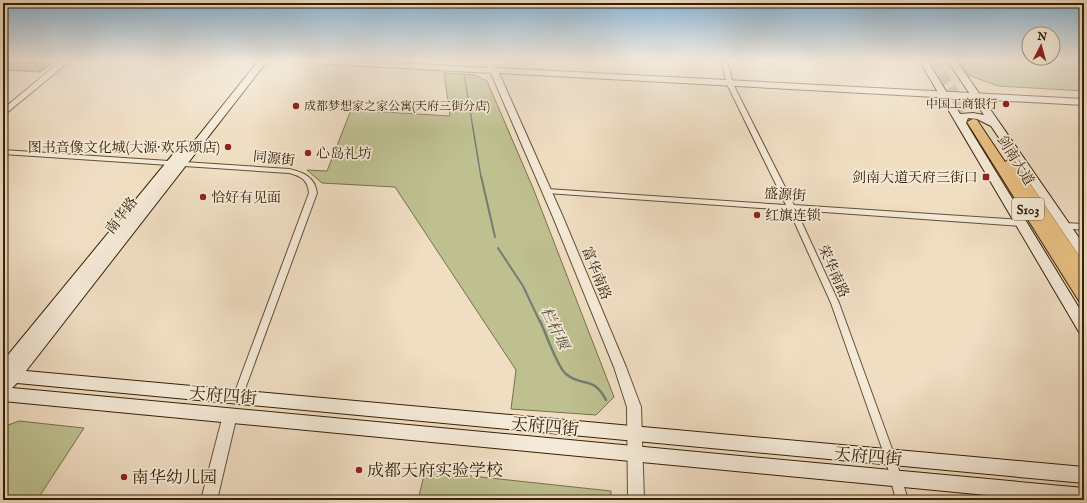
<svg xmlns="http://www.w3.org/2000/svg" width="1087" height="503" viewBox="0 0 1087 503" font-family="'IM FELL English','Noto Serif SC',serif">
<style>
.green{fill:#bec090;stroke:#79704a}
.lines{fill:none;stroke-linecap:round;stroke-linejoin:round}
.stream-far2{stroke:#747d73;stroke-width:1.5}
.stream-far1{stroke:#747d73;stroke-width:2}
.stream{stroke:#747d73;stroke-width:2.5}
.trunk-tunnel{stroke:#cab89d;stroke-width:11;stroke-dasharray:11 5.5;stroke-linecap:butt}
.minor-casing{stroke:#635034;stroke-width:2}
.tertiary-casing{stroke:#635034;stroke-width:2}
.secondary-casing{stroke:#342104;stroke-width:2}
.trunk-casing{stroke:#342104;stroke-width:2}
.minor{fill:#f5ead8;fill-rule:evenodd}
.tertiary{fill:#f5ead8;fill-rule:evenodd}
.secondary{fill:#f5ead8;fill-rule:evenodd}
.trunk{fill:#e8bf82;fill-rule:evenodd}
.wall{fill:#bb8d7f;stroke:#342104}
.shaded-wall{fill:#987368;stroke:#342104}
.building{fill:#d9a494;stroke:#342104}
.poi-dot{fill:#8f2418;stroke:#f5ead8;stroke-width:1.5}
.labels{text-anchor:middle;stroke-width:3.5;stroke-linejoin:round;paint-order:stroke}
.far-poi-label{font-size:12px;fill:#342104;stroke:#f5ead8;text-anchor:end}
.shield{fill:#f5ead8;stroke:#6e5d44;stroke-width:1}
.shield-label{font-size:13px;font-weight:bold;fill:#342104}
.poi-label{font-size:14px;fill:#342104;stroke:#f5ead8;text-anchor:start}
.street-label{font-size:14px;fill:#342104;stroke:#f5ead8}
.water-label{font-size:15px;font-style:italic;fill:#544f3c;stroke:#f5ead8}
.near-street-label{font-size:17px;fill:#342104;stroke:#f5ead8}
.near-poi-label{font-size:17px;fill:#342104;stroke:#f5ead8;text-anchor:start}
</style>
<rect width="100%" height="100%" fill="#f0dec3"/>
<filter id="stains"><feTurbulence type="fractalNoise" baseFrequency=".005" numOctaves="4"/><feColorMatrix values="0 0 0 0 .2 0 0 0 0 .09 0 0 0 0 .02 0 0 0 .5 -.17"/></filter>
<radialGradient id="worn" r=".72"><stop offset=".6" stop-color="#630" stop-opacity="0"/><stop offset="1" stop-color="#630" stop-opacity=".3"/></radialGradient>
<g class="green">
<path d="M959,60H1084V91L998,86L968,75Z"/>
<path d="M444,73L475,75L487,81L533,188L614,397L596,415L511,409L516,370L395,187L322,183L307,170L327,171L351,110L450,116Z"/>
<path d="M19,421L84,428L37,500H3V427Z"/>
<path d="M425,471L611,491V500H418Z"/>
</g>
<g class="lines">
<path class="stream-far2" d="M464,74L481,177"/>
<g class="stream-far1">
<path d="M481,176L495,237"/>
<path d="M498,248L523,286L540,322"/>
</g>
<path class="stream" d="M540,321C546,333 557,367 566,374C583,388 593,375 606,400"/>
<path class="trunk-tunnel" d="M932,60L973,122"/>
<g class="minor-casing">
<g id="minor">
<path d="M721,60H727L733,84L794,205L1021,220L1025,223L1021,226L796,210L839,303L895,457L908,500H896L885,457L831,303L789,210L547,193L543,191L547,189L786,205L727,84Z"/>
<path d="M3,150L289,169C303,172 315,177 317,193L241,400L238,401L235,400L233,397L309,193C308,180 301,176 289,173L3,154Z"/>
<path d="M1064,223L1084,224V230L1061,228L1060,226L1061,224Z"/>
</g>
</g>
<g class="tertiary-casing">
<g id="tertiary">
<path d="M62,60H71L3,116V109Z"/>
<path d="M290,60H345L488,68L484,60H492L497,68L1084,99V105L499,73L563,217L626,367L641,407L644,500H628L627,407L614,367L553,217L491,73L294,62Z"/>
<path d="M230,409L235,410L237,415L217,500H201L223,415L225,410Z"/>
</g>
</g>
<g class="secondary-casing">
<g id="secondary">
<path d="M259,60H268L26,371L1084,467V483L17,383L12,388L1084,488V500H1040L3,401V361L183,142L187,141L192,144Z"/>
<path d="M919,60H927L960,114L973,113L984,115L947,60H956L1084,245V258L1080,257L991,126L977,119L968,118L966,123L1084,316V334L1079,332Z"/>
</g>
</g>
<g class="trunk-casing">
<path id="trunk" d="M973,119L977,120L1005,162L1010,159L1014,160L1084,263V281L1081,280L1084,285V303L1079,301L967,122Z"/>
</g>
<use href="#minor" class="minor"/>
<use href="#tertiary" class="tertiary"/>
<use href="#secondary" class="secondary"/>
<use href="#trunk" class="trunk"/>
</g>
<path class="wall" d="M3,60H48L51,64L40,72L6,70L3,66Z"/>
<path class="shaded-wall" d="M34,60H48L51,64L40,72L32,61Z"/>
<path class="building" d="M12,60H34L32,61Z"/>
<linearGradient id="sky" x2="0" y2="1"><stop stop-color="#8ab6d7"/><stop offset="0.46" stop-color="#f8f0e4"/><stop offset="1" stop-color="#f8f0e4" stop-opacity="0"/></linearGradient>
<rect width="1087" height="131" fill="url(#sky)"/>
<g class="poi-dot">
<circle cx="1006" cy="104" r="4"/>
<circle cx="296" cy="106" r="4"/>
<circle cx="228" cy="147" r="4"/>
<circle cx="308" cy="153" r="4"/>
<rect x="982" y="173" width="8" height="8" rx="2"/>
<circle cx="203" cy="197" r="4"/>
<circle cx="757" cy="215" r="4"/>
<circle cx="359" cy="470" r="4"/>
<circle cx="124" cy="477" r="4"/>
</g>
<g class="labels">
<g class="far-poi-label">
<text x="998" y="108">中国工商银行</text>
<text x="304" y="110" text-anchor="start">成都梦想家之家公寓(天府三街分店)</text>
</g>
<rect class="shield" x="1012" y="198" width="32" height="22" rx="3"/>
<g class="shield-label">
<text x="1028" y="214">S103</text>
</g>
<g class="poi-label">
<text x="220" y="152" text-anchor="end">图书音像文化城(大源·欢乐颂店)</text>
<text x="316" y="158">心岛礼坊</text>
<text x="978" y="182" text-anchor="end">剑南大道天府三街口</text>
<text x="211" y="202">恰好有见面</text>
<text x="765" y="220">红旗连锁</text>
</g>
<g class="street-label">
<text transform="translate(274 158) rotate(6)" y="5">同源街</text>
<text transform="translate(1016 160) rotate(58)" y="5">剑南大道</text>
<text transform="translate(785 194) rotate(4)" y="5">盛源街</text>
<text transform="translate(121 215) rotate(-52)" y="5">南华路</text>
<text transform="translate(834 271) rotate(66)" y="5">荣华南路</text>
<text transform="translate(597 273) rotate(68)" y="5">富华南路</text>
</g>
<g class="water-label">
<text transform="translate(555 328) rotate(64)" y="5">栏杆堰</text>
</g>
<g class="near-street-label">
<text transform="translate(223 395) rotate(5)" y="6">天府四街</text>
<text transform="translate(545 426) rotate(5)" y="6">天府四街</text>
<text transform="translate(868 456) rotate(5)" y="6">天府四街</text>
</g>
<g class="near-poi-label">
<text x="367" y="476">成都天府实验学校</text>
<text x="132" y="483">南华幼儿园</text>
</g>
</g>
<rect width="1087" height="503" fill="none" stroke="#f0dec3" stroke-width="16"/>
<rect x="4" y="4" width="1079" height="495" fill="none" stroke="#342104" stroke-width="2"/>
<rect x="8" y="8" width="1071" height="487" fill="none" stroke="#342104"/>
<g transform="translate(1041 46) rotate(6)"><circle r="19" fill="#f5ead8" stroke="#a89a83"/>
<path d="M0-3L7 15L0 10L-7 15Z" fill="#8f2418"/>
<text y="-6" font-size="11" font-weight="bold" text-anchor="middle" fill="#342104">N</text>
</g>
<rect width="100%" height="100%" filter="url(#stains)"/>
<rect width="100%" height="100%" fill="url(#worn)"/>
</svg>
